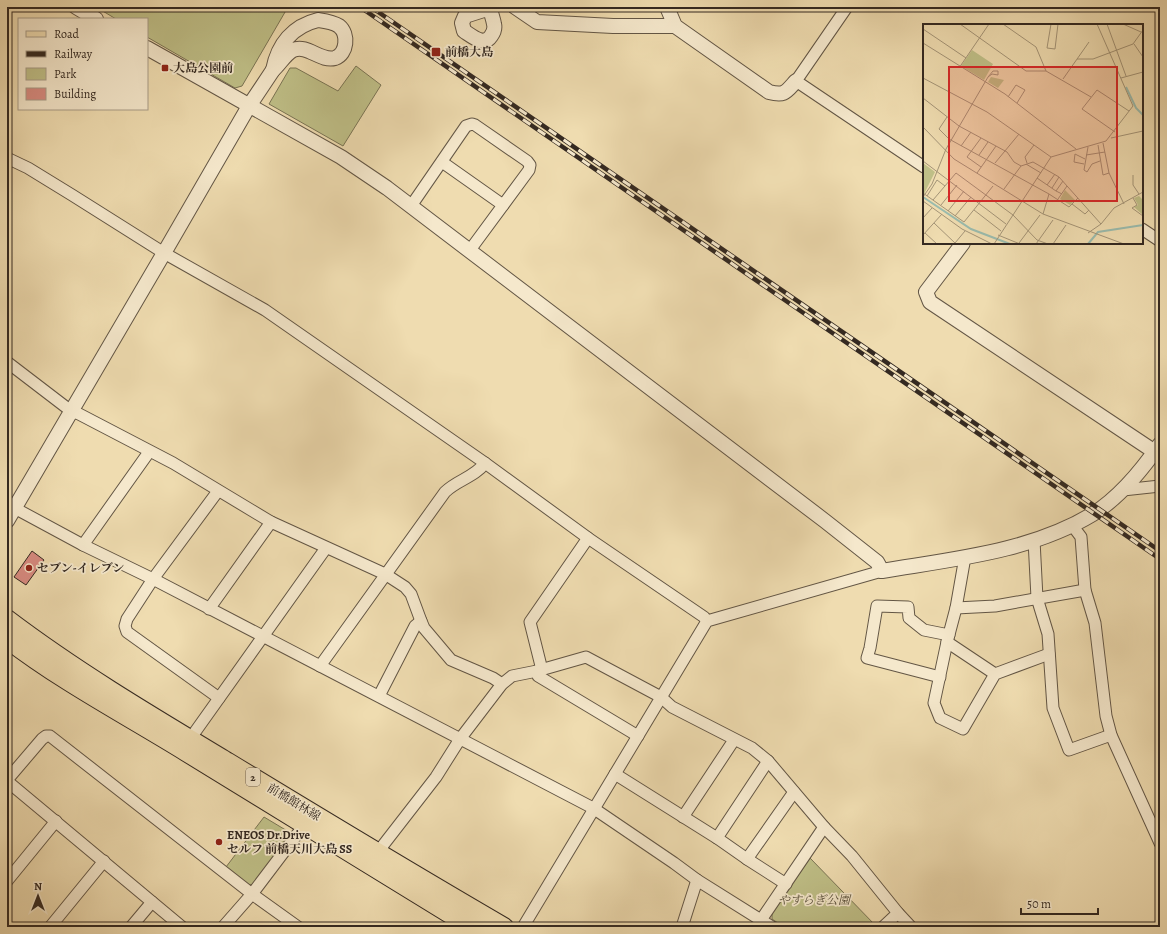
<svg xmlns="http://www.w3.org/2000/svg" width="1167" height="934" viewBox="0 0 1167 934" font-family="Alegreya,'Noto Serif JP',serif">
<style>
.green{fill:#bfbf87;stroke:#7a7454}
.building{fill:#d88b81;stroke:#342921}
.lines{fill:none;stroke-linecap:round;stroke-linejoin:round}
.minor-casing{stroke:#635645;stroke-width:13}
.tertiary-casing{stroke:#635645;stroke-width:16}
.primary-casing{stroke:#342921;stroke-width:20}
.minor{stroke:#f5e8cc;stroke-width:11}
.tertiary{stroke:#f5e8cc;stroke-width:14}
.primary{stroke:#efdcb0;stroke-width:18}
.rail-casing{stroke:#342921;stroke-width:4.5}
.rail{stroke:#f5e8cc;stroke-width:3;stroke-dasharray:9;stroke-linecap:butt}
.poi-dot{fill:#8f2418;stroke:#f5e8cc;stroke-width:1.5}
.labels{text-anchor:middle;stroke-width:3.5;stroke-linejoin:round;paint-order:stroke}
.shield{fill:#f5e8cc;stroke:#6e6254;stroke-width:1}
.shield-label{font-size:11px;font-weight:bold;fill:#342921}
.poi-label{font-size:12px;font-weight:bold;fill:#342921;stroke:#f5e8cc;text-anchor:start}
.street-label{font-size:12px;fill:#342921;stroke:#f5e8cc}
.park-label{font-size:12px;font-style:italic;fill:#574e3a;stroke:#f5e8cc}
.inset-river{fill:none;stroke:#9abbad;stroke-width:2}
.inset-road{fill:none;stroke:#a49477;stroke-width:1}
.view{fill:#d62828;fill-opacity:0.15;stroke:#d62828;stroke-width:2}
.inset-edge{fill:none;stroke:#342921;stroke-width:2}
</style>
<rect width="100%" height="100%" fill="#efdcb0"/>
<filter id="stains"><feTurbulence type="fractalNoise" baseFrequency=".005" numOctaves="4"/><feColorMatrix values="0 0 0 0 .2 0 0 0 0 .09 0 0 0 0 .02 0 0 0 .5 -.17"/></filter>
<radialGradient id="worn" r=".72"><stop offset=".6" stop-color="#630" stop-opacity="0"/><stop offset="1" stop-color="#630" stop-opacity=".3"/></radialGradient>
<g class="green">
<path d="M96,7H288L242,86L235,88L147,37V19H116Z"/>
<path d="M356,66L381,85L343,146L269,104L290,68H296L338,91Z"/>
<path d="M264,817L289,832V838L255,884L249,885L226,867Z"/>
<path d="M810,858L875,925L873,927H784L772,919V913Z"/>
</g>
<path class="building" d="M32,551L44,560L26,585L14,577Z"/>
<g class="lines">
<g class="minor-casing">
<g id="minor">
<path d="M847,7L796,81L924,167"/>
<path d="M7,158L28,168L72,195L164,253L265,310L485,463L588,538L704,617L707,621"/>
<path d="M442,162L503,205"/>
<path d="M411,206L466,126L472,124L475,125L527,161L530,165L529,170L470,250"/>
<path d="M1142,229L1160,241"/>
<path d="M7,362L71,411L79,414L173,463L271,522L385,574L405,587L411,594L421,621L424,628L451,660L493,678L502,684"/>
<path d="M1123,490L1160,486"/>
<path d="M218,491L153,579L127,619L125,626L127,632L219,698"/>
<path d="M7,504L83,545L153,579L593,808L674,863L697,880"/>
<path d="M1072,525L1081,537L1085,590L1095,623L1106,716L1111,735L1160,843"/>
<path d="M1034,540L1037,598L1048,634L1053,708L1069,750L1111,735"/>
<path d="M83,545L149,452"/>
<path d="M965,557L956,608L947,642L934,703L940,718L963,729L995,674L1049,654"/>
<path d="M956,608L995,606L1085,590"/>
<path d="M209,609L271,522"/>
<path d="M947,642L995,674"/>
<path d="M320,666L445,492C457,480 475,477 485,463"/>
<path d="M542,670L530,622L588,538"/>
<path d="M537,671L538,676L638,736"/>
<path d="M940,677L867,658L870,648L877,606L908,607L909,618L924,630L949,635"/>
<path d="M379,696L415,626L421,621"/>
<path d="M190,739L326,548"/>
<path d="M615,774L717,838L747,859"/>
<path d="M7,780L42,739L46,736H50L252,894L298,927"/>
<path d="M7,781L182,927"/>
<path d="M683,817L734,740"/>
<path d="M717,838L768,761"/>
<path d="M378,853L384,844L436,777L460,739L502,684L512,676L537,671L586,657L661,697L672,707L752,748L768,761L824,827L852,856L898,913L911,927"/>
<path d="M7,881L56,821"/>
<path d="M786,884L747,859L794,792"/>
<path d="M761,920L824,827"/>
<path d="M50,927L104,861"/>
<path d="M131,927L152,902"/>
<path d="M223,927L252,894L305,824"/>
<path d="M523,927L707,621L882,571"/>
<path d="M682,927L697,880L772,927"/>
<path d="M883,927L898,913"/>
</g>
</g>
<g class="tertiary-casing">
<g id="tertiary">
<path d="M76,7L96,19"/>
<path d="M515,7L537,22L613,26H675"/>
<path d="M667,7L675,26L769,92C785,96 786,92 796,81"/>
<path d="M490,8C491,14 493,18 494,24C495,28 494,32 491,36C484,47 472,36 464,31L462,23L465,16Z"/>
<path d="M318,20C325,21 333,22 339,26C349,34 347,54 335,58C320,62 308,44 293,50C285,54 280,64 273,70C278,44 293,26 318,20Z"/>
<path d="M147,48L341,157L387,188L825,521L877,562L882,571C953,559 1030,552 1093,514C1120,497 1142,470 1160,444"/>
<path d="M963,243L926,292L930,302L1155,452"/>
<path d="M7,521L164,253L249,106L273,70"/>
</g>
</g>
<g class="primary-casing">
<g id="primary">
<path d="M7,619C77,672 153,717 228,762C320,818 411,873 504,927"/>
<path d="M7,639C63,682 126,715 186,752C281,810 376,869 471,927"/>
</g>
</g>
<use href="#minor" class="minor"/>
<use href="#tertiary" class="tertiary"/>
<use href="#primary" class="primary"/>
<g class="rail-casing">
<g id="rail">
<path d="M360,7L1160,559"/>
<path d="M371,7L1160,551"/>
</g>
</g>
<use href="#rail" class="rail"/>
</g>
<g class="poi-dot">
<rect x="431" y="47" width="10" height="10" rx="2"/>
<rect x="161" y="64" width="8" height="8" rx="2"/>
<circle cx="29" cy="568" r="4"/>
<circle cx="219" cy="842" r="4"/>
</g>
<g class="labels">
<rect class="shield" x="246" y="768" width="14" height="18" rx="3"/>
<g class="shield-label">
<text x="253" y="781">2</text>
</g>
<g class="poi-label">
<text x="445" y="56">前橋大島</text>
<text x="173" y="72">大島公園前</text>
<text x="37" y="572">セブン-イレブン</text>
<text x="227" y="839">ENEOS Dr.Drive<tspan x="227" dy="14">セルフ 前橋天川大島 SS</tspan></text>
</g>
<g class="street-label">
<text transform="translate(294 802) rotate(31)" y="4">前橋館林線</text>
</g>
<g class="park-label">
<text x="814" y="904">やすらぎ公園</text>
</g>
</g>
<g transform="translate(923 24)">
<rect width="220" height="220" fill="#efdcb0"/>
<path d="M49,26L70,40L61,56L38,42ZM68,53L81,56L75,64L65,58ZM0,139L12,148L1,170L0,169ZM142,166L152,176L147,181L137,175ZM216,172L220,176V191L211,183L215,181L211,174Z" fill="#bfbf87"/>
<path class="inset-river" d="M203,63L213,84L220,91M0,173L48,205L87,220M165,220L175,208L220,201"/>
<path class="inset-road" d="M37,0L103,47H123M80,0L113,23L123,47L168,73M128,0L124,24L132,25L135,0M140,0H192M184,0L203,52M200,0L218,8M0,5L43,34M0,19L82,70L153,125M211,20L220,33M154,35H170L210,20L220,6M36,44L66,0M70,47H75V51L69,50L65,53ZM0,54L64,88L128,133M198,54L220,48M140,55L166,18M85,73L93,61L102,66L94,79M0,74L36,102L84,128L91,138L98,142M24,93L16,105L26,115L126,170M0,103L31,135L120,190L201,220M192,108L159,85L174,66L206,87M58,114L44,133L58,143M188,114L220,107M180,119L186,149L201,180M175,121L180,151L186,149M38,122L48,108M165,123L161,146L164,148L169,140L177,137M56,131L65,118M163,131L182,128M0,137L83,200M72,139L96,110M104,139L102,133L111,121M103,140L118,149M161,140L151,138L152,130L162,135M54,149L73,122M210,151V161L216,170M114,154L133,167M124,161L132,150M129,164L136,153M81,165L98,142L110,138L136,153L178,200M0,169L41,198L70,162M139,170L133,167L140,157M4,172L14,156L22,162M0,173L9,160L23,125L65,53M210,174L214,181L209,184L220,192M135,175L144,162M10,176L33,149L90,191L114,216L125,220M0,177L39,205L69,220M149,180L162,190L166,186M18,181L34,161M51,186L78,207M25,187L41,167M120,190L126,170L146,183L155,174M32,192L48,173M0,194L9,184M11,199L32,219M2,209L14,220M165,209L178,200L191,184L220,168M0,211L19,190M75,211L97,220M32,219L42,207M96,219L117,191M71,220L128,133L183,117L210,82L174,0M113,220L130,196M130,220L143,201"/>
<path class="view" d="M26,43H194V177H26Z"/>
<rect width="220" height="220" class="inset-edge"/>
</g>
<rect width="1167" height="934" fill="none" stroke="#efdcb0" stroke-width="24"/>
<rect x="8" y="8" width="1151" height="918" fill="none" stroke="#342921" stroke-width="2"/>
<rect x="12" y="12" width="1143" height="910" fill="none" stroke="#342921"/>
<rect x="18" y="18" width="130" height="92" fill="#f5e8cc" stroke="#a89c88"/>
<rect x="26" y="31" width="20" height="6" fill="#efdcb0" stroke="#a89c88"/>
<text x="54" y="38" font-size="12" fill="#342921">Road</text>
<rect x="26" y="51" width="20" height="6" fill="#342921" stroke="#a89c88"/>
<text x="54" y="58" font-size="12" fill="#342921">Railway</text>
<rect x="26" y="68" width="20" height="12" fill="#bfbf87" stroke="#a89c88"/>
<text x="54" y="78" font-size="12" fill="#342921">Park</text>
<rect x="26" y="88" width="20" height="12" fill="#d88b81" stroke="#a89c88"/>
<text x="54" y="98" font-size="12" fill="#342921">Building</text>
<g transform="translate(38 896)" stroke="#f5e8cc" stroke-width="3" paint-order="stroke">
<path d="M0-3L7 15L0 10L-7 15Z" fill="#342921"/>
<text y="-6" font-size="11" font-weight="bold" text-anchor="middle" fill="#342921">N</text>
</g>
<path d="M1021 908v6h77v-6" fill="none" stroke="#342921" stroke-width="2"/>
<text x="1027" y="908" font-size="12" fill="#342921" stroke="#f5e8cc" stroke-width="3" paint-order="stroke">50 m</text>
<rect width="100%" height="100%" filter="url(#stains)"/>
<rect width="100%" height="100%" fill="url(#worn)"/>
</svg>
